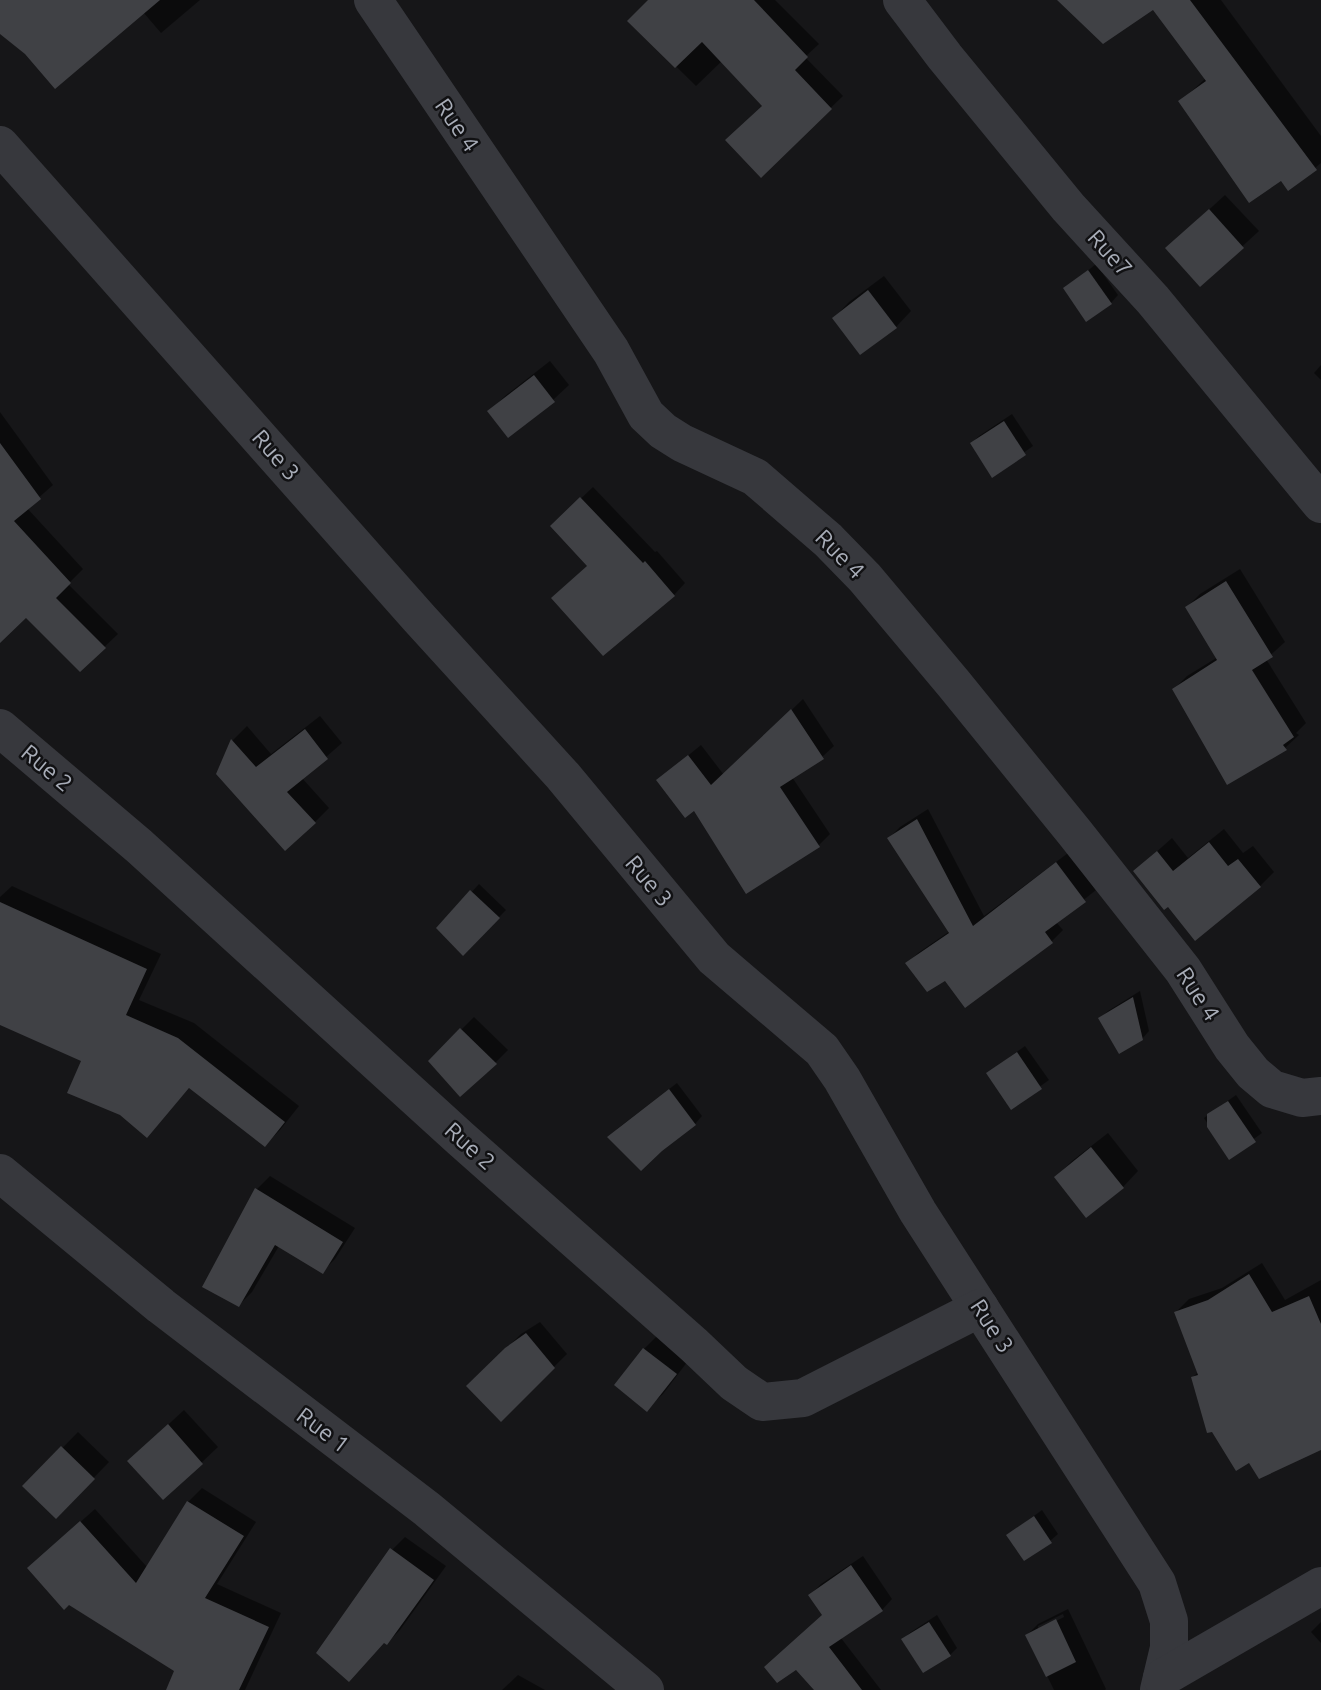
<svg xmlns="http://www.w3.org/2000/svg" width="1321" height="1690" viewBox="0 0 1321 1690" font-family="Ubuntu,sans-serif">
<style>
.shadow{fill:#0007;fill-rule:evenodd}
.building{fill:#404145}
.lines{fill:none;stroke-linecap:round;stroke-linejoin:round}
.minor{stroke:#37383d;stroke-width:38}
.labels{text-anchor:middle;stroke-width:5;stroke-linejoin:round;paint-order:stroke}
.street-label{font-size:23px;fill:#a8adb8;stroke:#111113}
</style>
<rect width="100%" height="100%" fill="#161618"/>
<g class="shadow">
<path d="M1,0H200L161,33L143,12L26,52L0,31Z"/>
<path d="M650,0H775L819,44L805,57L843,96L761,175L764,105L722,61L696,86L630,21Z"/>
<path d="M1060,0H1221L1321,136V163L1315,168L1281,179L1181,101L1206,78L1154,8Z"/>
<path d="M1225,195L1259,231L1200,285L1167,248Z"/>
<path d="M1096,264L1118,295L1111,303L1065,289Z"/>
<path d="M884,276L911,311L896,327L834,318L849,302Z"/>
<path d="M550,361L569,385L553,400L490,411L505,396Z"/>
<path d="M1321,365V380L1314,373Z"/>
<path d="M0,412L53,485L27,508L83,569L68,584L118,634L80,670L26,615L0,641Z"/>
<path d="M1012,414L1033,446L993,475L972,443L979,436Z"/>
<path d="M593,487L655,552L657,551L685,583L674,595L589,566L552,526Z"/>
<path d="M1240,569L1285,642L1266,659L1306,723L1296,733L1299,735L1285,748L1174,689L1187,676L1218,657L1187,607L1200,594Z"/>
<path d="M803,699L834,746L822,757L792,777L830,834L818,846L695,808L658,780L701,745L724,775Z"/>
<path d="M320,716L342,743L302,778L329,808L315,822L218,773L233,740L247,726L271,754Z"/>
<path d="M928,809L984,916L1068,853L1096,890L1056,922L1063,930L1052,941L965,1005L945,979L907,964L918,953L950,931L889,838L900,827Z"/>
<path d="M1224,829L1243,853L1253,846L1274,872L1260,886L1168,905L1135,871L1172,838L1188,858Z"/>
<path d="M479,884L506,910L463,954L439,928Z"/>
<path d="M12,886L161,954L139,1000L194,1023L299,1106L280,1130L265,1145L190,1087L147,1136L83,1061L0,1023V897Z"/>
<path d="M1140,991L1149,1031L1142,1039L1100,1018L1108,1011Z"/>
<path d="M474,1017L508,1050L495,1063L430,1061Z"/>
<path d="M1025,1046L1049,1080L1011,1107L988,1073Z"/>
<path d="M677,1083L702,1116L695,1124L617,1129Z"/>
<path d="M1236,1095L1262,1133L1229,1157L1204,1118Z"/>
<path d="M1108,1133L1138,1171L1123,1187L1056,1177L1072,1161Z"/>
<path d="M270,1176L355,1228L335,1259L322,1272L279,1246L252,1292L239,1305L205,1286L257,1189Z"/>
<path d="M1262,1263L1285,1300L1321,1280V1448L1193,1377L1199,1371L1176,1312L1189,1299L1222,1288Z"/>
<path d="M540,1322L567,1354L501,1419L468,1386L521,1334Z"/>
<path d="M660,1333L691,1357L663,1394L647,1409L616,1385L644,1349Z"/>
<path d="M184,1410L218,1447L164,1498L145,1446Z"/>
<path d="M78,1432L109,1462L56,1517L25,1486Z"/>
<path d="M202,1488L256,1522L217,1584L281,1613L245,1690H168L176,1670L43,1555L95,1509L147,1567L188,1502Z"/>
<path d="M1042,1510L1058,1534L1050,1541L1008,1535Z"/>
<path d="M405,1537L446,1566L400,1630L387,1643L392,1550Z"/>
<path d="M863,1556L892,1599L882,1610L841,1638L881,1690H816L824,1614L810,1595L821,1584Z"/>
<path d="M1068,1609L1106,1689L1105,1690H1054L1027,1635L1038,1624ZM1063,1614L1064,1617L1038,1630V1626Z"/>
<path d="M937,1615L957,1648L950,1655L903,1639L911,1632Z"/>
<path d="M1321,1622V1643L1311,1632Z"/>
<path d="M518,1675L545,1690H502Z"/>
</g>
<g class="building">
<path d="M0,0H160L55,89L25,54L0,34Z"/>
<path d="M648,0H754L808,57L795,70L832,109L761,178L725,140L762,106L702,42L675,68L627,21Z"/>
<path d="M1057,0H1190L1317,170L1288,191L1281,181L1249,203L1178,101L1206,81L1153,10L1103,44Z"/>
<path d="M1209,209L1244,248L1200,287L1165,248Z"/>
<path d="M1088,270L1112,304L1086,322L1063,288Z"/>
<path d="M868,290L897,328L860,355L832,318Z"/>
<path d="M534,375L555,402L508,438L487,411Z"/>
<path d="M1004,421L1026,455L992,478L970,443Z"/>
<path d="M0,443L41,499L14,521L71,583L56,598L106,648L80,672L26,618L0,643Z"/>
<path d="M580,497L643,563L645,561L675,596L603,656L551,598L587,566L550,526Z"/>
<path d="M1226,581L1273,657L1252,670L1294,737L1283,745L1287,750L1227,785L1172,689L1217,660L1185,607Z"/>
<path d="M791,709L824,759L780,787L820,847L746,894L694,811L685,818L656,780L688,755L711,785Z"/>
<path d="M305,729L328,759L287,792L316,823L285,851L216,774L231,739L256,767Z"/>
<path d="M917,819L973,926L1056,862L1086,902L1045,932L1053,943L965,1008L945,981L927,992L905,963L949,933L887,838Z"/>
<path d="M1209,842L1228,866L1238,859L1261,887L1195,941L1168,907L1164,910L1133,871L1157,851L1173,871Z"/>
<path d="M470,890L500,918L463,956L436,928Z"/>
<path d="M0,902L147,969L126,1015L178,1038L285,1122L265,1147L189,1088L147,1138L120,1115L67,1093L81,1061L0,1025Z"/>
<path d="M1133,997L1143,1040L1119,1054L1098,1018Z"/>
<path d="M460,1028L497,1064L460,1097L428,1061Z"/>
<path d="M1017,1052L1042,1089L1011,1110L986,1073Z"/>
<path d="M669,1089L696,1125L662,1151L641,1171L607,1137Z"/>
<path d="M1228,1101L1256,1142L1229,1160L1207,1127V1114Z"/>
<path d="M1091,1147L1124,1188L1086,1218L1054,1177Z"/>
<path d="M255,1188L343,1242L323,1274L275,1245L239,1307L202,1287Z"/>
<path d="M1249,1274L1272,1312L1309,1296L1321,1324V1450L1259,1479L1249,1463L1236,1471L1212,1432L1207,1433L1191,1377L1198,1375L1174,1312L1208,1300Z"/>
<path d="M526,1333L555,1368L501,1422L466,1386L505,1348Z"/>
<path d="M643,1348L677,1374L647,1412L614,1385Z"/>
<path d="M168,1424L203,1464L163,1500L127,1461Z"/>
<path d="M61,1446L95,1479L56,1519L22,1486Z"/>
<path d="M187,1501L244,1536L205,1598L269,1627L239,1690H166L174,1671L69,1605L64,1610L27,1568L80,1521L136,1583Z"/>
<path d="M1034,1516L1052,1543L1024,1561L1006,1535Z"/>
<path d="M390,1548L434,1580L387,1645L384,1643L349,1682L316,1653Z"/>
<path d="M851,1565L883,1611L829,1647L862,1690H814L796,1670L777,1683L764,1667L822,1615L808,1595Z"/>
<path d="M1056,1619L1076,1662L1046,1677L1025,1635Z"/>
<path d="M929,1622L951,1656L923,1673L901,1639Z"/>
</g>
<g class="lines">
<g class="minor">
<path d="M373,0L611,351L646,415L663,431L682,443L755,477L828,540L865,578L954,684L1075,833L1183,970L1232,1047L1253,1073L1272,1089L1302,1098L1321,1096"/>
<path d="M902,0L945,57L1068,207L1153,300L1321,504"/>
<path d="M0,145L419,618L563,776L714,958L822,1050L842,1079L918,1212L1157,1583L1169,1621V1648L1159,1690"/>
<path d="M0,728L139,846L461,1139L694,1345L734,1383L762,1402L803,1398L980,1308"/>
<path d="M0,1173L161,1306L427,1509L645,1690"/>
<path d="M1162,1678L1321,1586"/>
</g>
</g>
<g class="labels">
<g class="street-label">
<text transform="translate(457 125) rotate(56)" y="8">Rue 4</text>
<text transform="translate(1110 253) rotate(48)" y="8">Rue7</text>
<text transform="translate(276 455) rotate(49)" y="8">Rue 3</text>
<text transform="translate(840 554) rotate(45)" y="8">Rue 4</text>
<text transform="translate(47 768) rotate(40)" y="8">Rue 2</text>
<text transform="translate(649 881) rotate(50)" y="8">Rue 3</text>
<text transform="translate(1198 994) rotate(57)" y="8">Rue 4</text>
<text transform="translate(470 1146) rotate(42)" y="8">Rue 2</text>
<text transform="translate(992 1326) rotate(57)" y="8">Rue 3</text>
<text transform="translate(323 1430) rotate(37)" y="8">Rue 1</text>
</g>
</g>
</svg>
